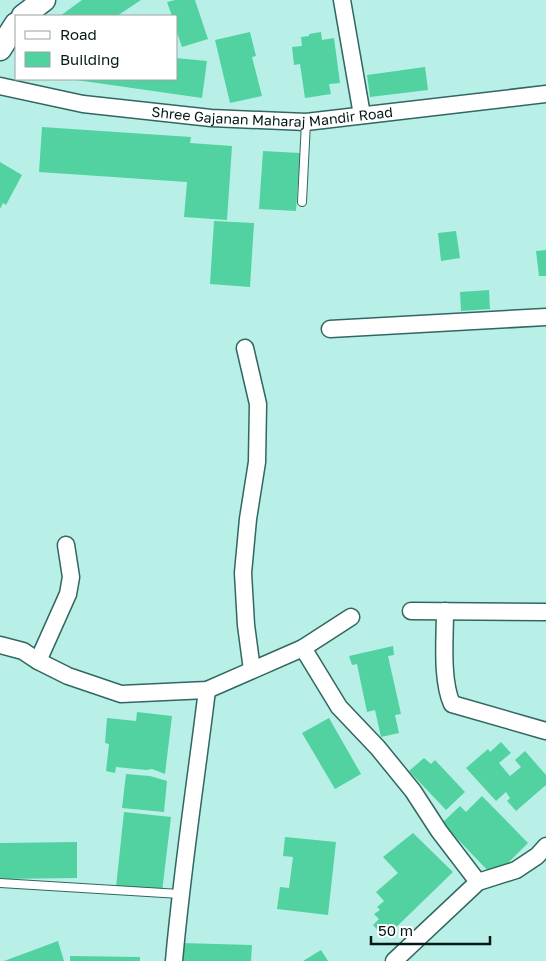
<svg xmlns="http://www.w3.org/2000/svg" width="546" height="961" viewBox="0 0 546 961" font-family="'Golos Text',sans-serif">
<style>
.building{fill:#51d2a0}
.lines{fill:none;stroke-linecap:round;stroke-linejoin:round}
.lane-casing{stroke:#316760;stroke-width:10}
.street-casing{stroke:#316760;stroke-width:19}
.secondary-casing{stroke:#316760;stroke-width:25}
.lane{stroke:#fff;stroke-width:8}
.street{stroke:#fff;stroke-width:16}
.secondary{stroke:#fff;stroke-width:22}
.labels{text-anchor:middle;stroke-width:5;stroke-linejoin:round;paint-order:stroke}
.street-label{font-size:14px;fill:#021815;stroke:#fff}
</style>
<rect width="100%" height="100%" fill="#b8f0e8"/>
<g class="building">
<path d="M82,0H141L117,16H60Z"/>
<path d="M175,0H195L208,39L182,47L176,30V16H172L167,2Z"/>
<path d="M250,32L256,56L252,57L262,96L230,103L215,40Z"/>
<path d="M321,32L322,40L334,38L340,83L329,84L331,94L305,98L300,64L294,65L292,47L302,46L301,37L309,36V34Z"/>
<path d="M176,58L207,61L202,98L76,80L176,79Z"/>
<path d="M425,67L428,90L370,97L367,75Z"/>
<path d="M42,127L191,137L190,143L232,146L227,220L184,217L187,182L39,172Z"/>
<path d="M263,151L300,153L296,211L259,209Z"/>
<path d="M0,162L22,175L6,205L3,203L0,209Z"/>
<path d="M214,221L254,223L250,287L210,284Z"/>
<path d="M456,231L460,258L441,261L438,233Z"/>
<path d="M546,250V276H539L536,251Z"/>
<path d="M489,290L490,309L461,311L460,292Z"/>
<path d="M393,646L394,655L388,656L401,714L395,715L399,733L381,737L375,710L367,712L357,664L352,665L349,656Z"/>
<path d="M137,712L172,716L165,774L152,769L146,770L116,767L115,773L106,771L109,744L105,743L107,718L136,721Z"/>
<path d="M329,718L361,774L335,789L302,733Z"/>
<path d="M501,742L511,753L499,763L510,776L521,767L515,760L525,751L546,775V785L516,811L507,801L510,798L506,792L496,801L466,768L488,749L490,752Z"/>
<path d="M424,758L431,764L435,760L465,792L446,810L409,771Z"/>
<path d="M126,774L150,776L167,781L164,812L122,808Z"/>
<path d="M482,796L528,843L494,877L442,823L460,806L466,812Z"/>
<path d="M124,812L171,817L162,892L116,887Z"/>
<path d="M413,833L453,872L385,938L373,925L379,919L374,914L380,910L377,907L384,901L376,892L398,873L383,857Z"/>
<path d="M285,837L336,842L328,915L277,909L280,887L289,888L293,857L283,856Z"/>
<path d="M77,842V878L0,879V843Z"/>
<path d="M58,941L64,961H4Z"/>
<path d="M181,943L252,945L251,961H180Z"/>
<path d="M321,950L328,961H303Z"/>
<path d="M70,956L140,957V961H70Z"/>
</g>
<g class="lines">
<g class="lane-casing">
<g id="lane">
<path d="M302,202L306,122"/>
<path d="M0,883L180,894"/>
</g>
</g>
<g class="street-casing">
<g id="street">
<path d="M342,0L362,115"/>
<path id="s1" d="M0,86L83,104L211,118L306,122L546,94"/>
<path d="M330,329L546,317"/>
<path d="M245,348L258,404L257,462L248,519L243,573L246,625L252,670"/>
<path d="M411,611L546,612"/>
<path d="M445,611C445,637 441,680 452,704L546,731"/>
<path d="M0,645L23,651L38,661L68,676L121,694L207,690L303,648L351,617"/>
<path d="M303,648L339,707L378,748L413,791L439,831L478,882"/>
<path d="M38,661L68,594L71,577L66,545"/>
<path d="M174,961C182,870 196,780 207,690"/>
<path d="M394,961L478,882L516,870L537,856L546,846"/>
</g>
</g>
<g class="secondary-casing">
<g id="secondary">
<path d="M23,16L44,0"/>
<path d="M0,49L16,24"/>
</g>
</g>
<use href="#lane" class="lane"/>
<use href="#street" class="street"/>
<use href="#secondary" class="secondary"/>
</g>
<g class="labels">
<g class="street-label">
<text dy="5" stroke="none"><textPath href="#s1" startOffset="275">Shree Gajanan Maharaj Mandir Road</textPath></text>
</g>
</g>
<rect x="15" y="15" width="162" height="65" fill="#ffffff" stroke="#9aa3a1"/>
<rect x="25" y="31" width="25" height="8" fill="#ffffff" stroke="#9aa3a1"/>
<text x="60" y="40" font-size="15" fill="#021815">Road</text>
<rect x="25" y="52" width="25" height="15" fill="#51d2a0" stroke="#9aa3a1"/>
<text x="60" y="65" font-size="15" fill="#021815">Building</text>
<path d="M371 936v8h119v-8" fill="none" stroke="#021815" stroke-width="2.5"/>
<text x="378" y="936" font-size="15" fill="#021815" stroke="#ffffff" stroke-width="4" paint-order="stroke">50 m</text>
</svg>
